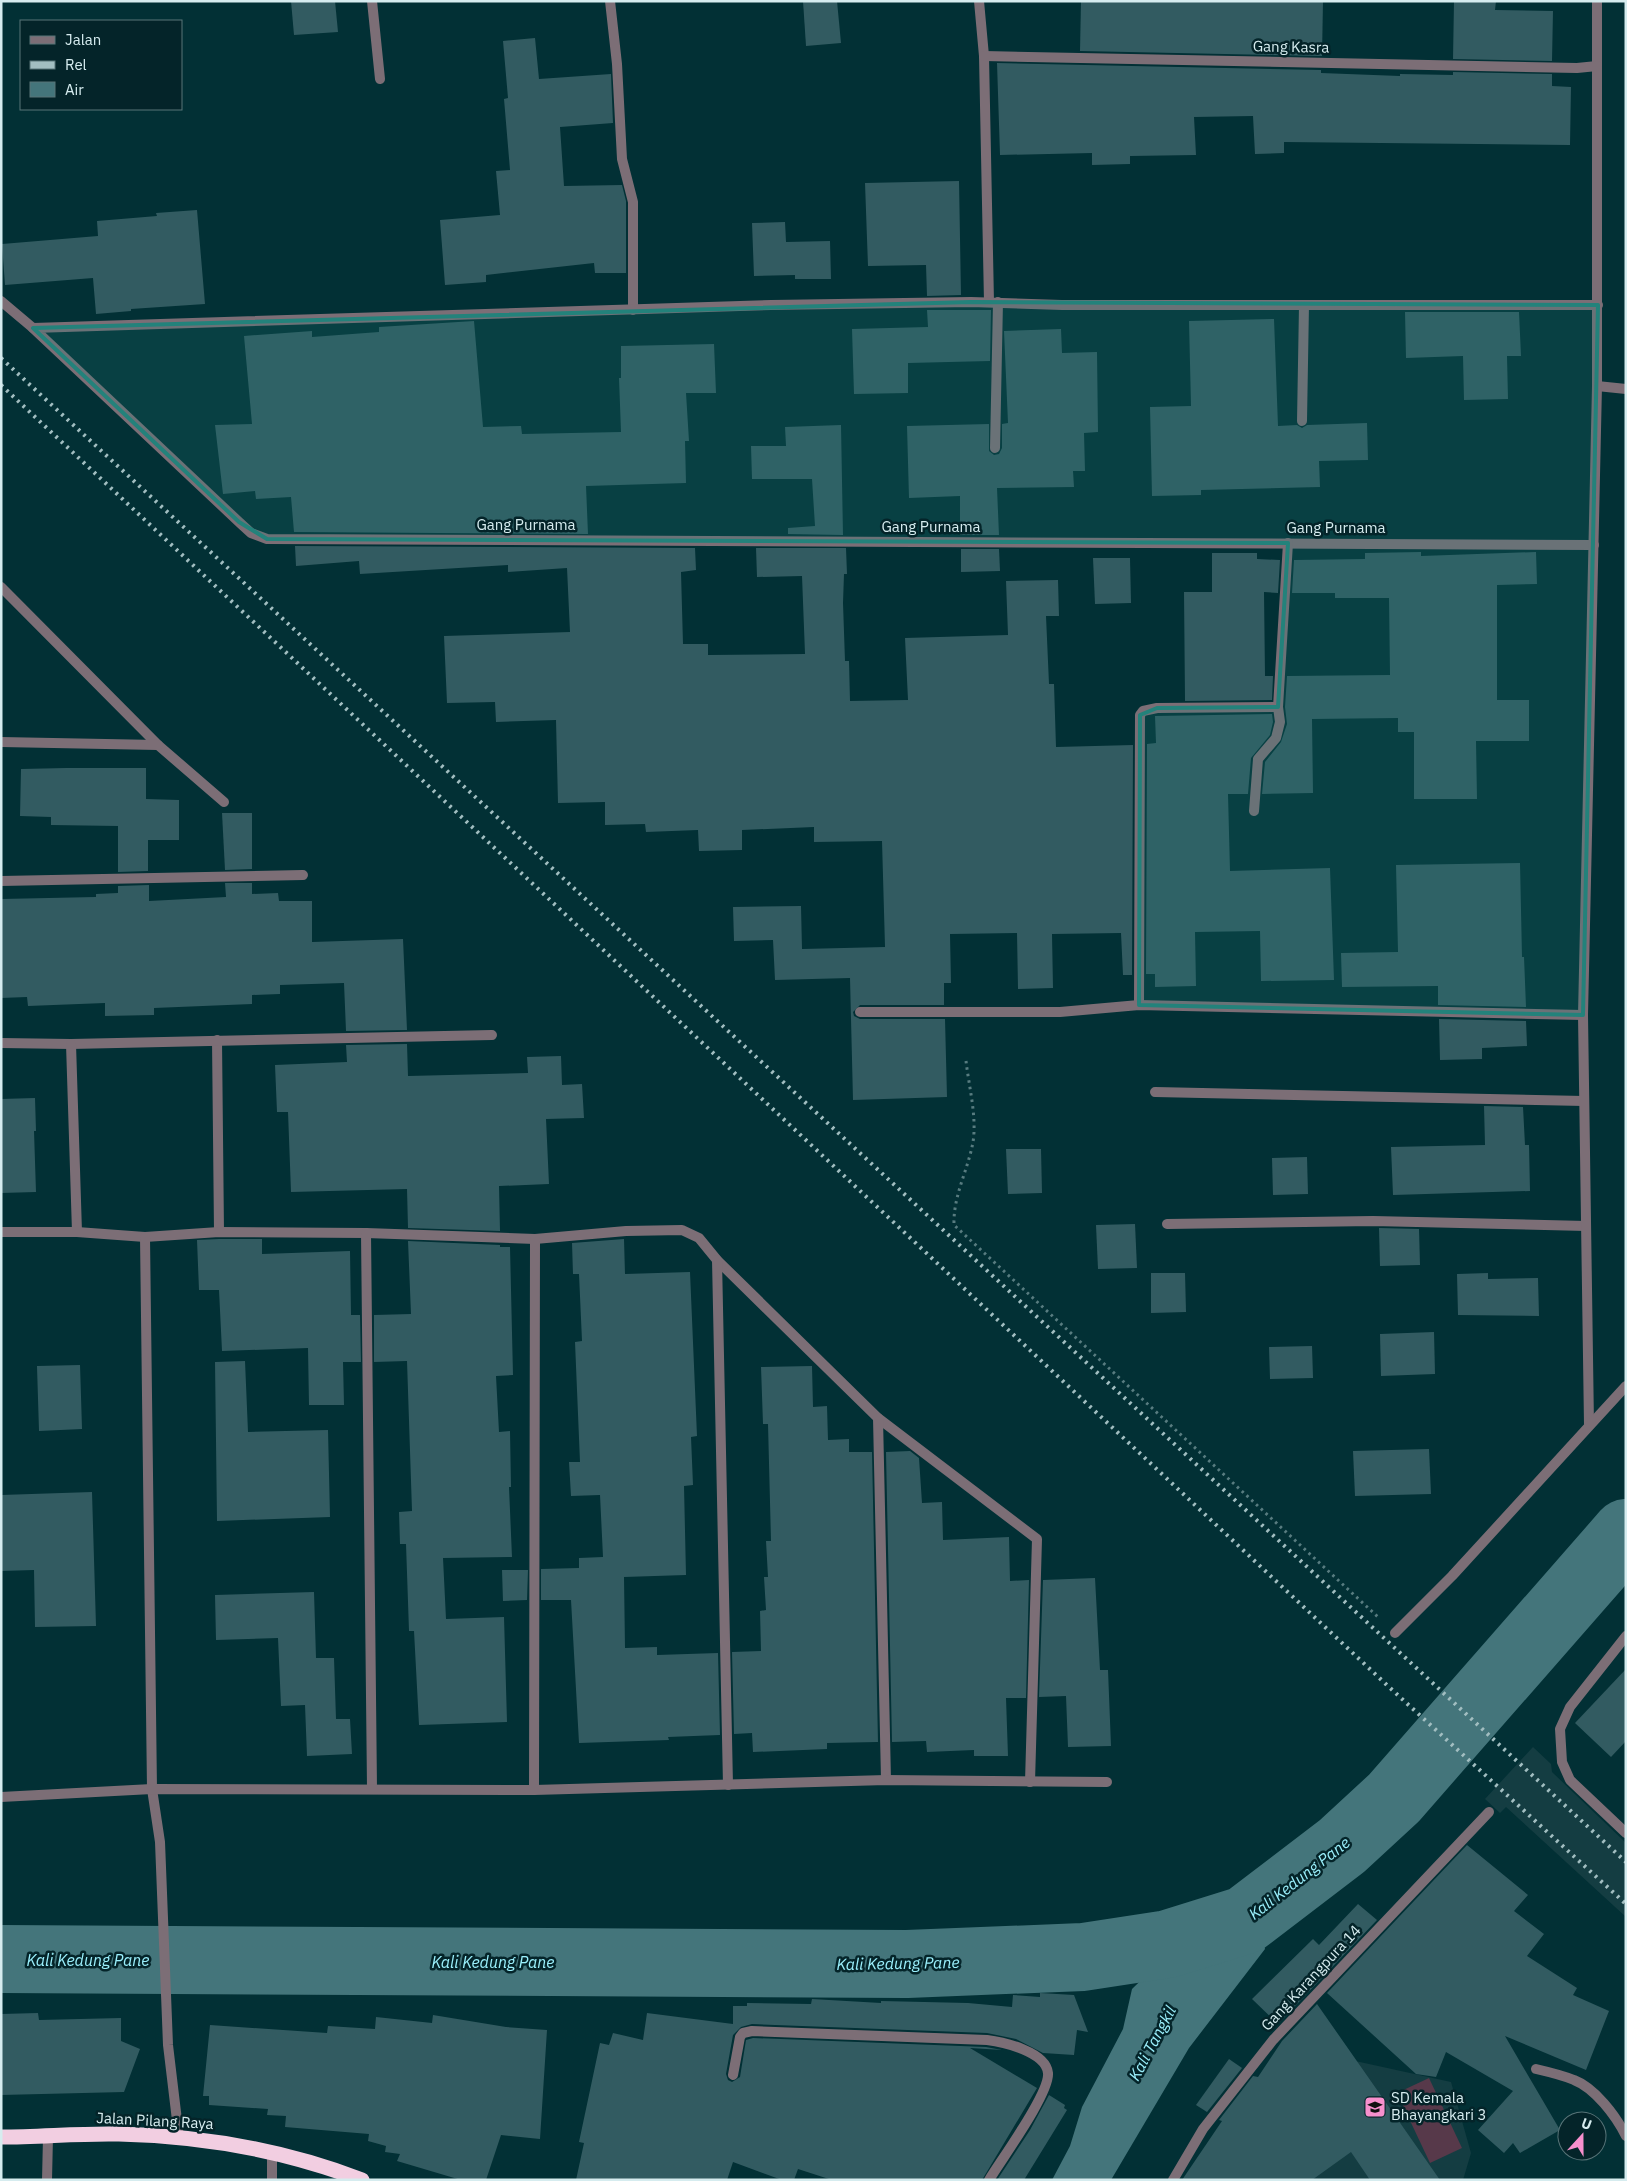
<svg xmlns="http://www.w3.org/2000/svg" width="1627" height="2181" viewBox="0 0 1627 2181" font-family="'IBM Plex Sans',sans-serif">
<style>
.built{fill:#143d42}
.green{fill:#57394a}
.water{fill:#44757b}
.lines{fill:none;stroke-linecap:round;stroke-linejoin:round}
.river{stroke:#44757b;stroke-width:68}
.building{fill:#325b61}
.path{stroke:#587c80;stroke-width:3;stroke-dasharray:2.5 4;stroke-linecap:butt}
.lane{stroke:#7c6e76;stroke-width:10}
.street{stroke:#7c6e76;stroke-width:10}
.highway{stroke:#f2cee1;stroke-width:15}
.rail{stroke:#a2bec1;stroke-width:4;stroke-dasharray:2.5 5;stroke-linecap:butt}
.marked{fill:#23827b;fill-opacity:0.2;stroke:#23827b;stroke-width:4;stroke-linejoin:round}
.labels{text-anchor:middle;stroke-width:5;stroke-linejoin:round;paint-order:stroke}
.street-label{font-size:15px;fill:#d6ecef;stroke:#042429}
.poi-label{font-size:15px;fill:#d6ecef;stroke:#042429;text-anchor:start}
.water-label{font-size:16px;font-style:italic;fill:#9aeffb;stroke:#042429}
</style>
<rect width="100%" height="100%" fill="#023035"/>
<g class="built">
<path d="M1533,1747L1551,1764L1552,1772L1626,1843V1917L1506,1807L1500,1813L1485,1799Z"/>
<path d="M1328,2055L1451,2082L1471,2153L1463,2180H1244Z"/>
</g>
<path class="green" d="M1429,2078L1462,2148L1430,2163L1397,2093Z"/>
<path class="water" d="M1253,1899L1265,1949L1189,2048L1111,2180H1052L1070,2146L1082,2107L1123,2029L1132,1989L1205,1918Z"/>
<g class="lines">
<path class="river" d="M1,1959L907,1964L1083,1957L1168,1944L1245,1920L1342,1846L1394,1798L1626,1533"/>
</g>
<g class="building">
<path d="M291,1H335L338,32L294,35Z"/>
<path d="M803,1H837L841,43L806,46Z"/>
<path d="M1081,1H1323L1322,56L1080,51Z"/>
<path d="M1454,1H1496L1495,10L1553,11L1552,61L1453,59Z"/>
<path d="M535,38L539,79L611,74L613,123L560,127L564,186L622,185L626,201V273H595L594,263L486,275V282L445,285L440,220L500,215L496,171L510,170L504,99L508,98L503,41Z"/>
<path d="M997,63L1321,70V73L1400,76V74L1453,75V72L1552,74V86L1571,87L1570,145L1284,142V153L1255,154L1253,116L1194,117L1196,155L1130,156V164L1092,165V153L1000,155Z"/>
<path d="M959,181L961,295L927,296L926,265L868,266L865,183Z"/>
<path d="M197,210L205,304L131,309V311L96,314L93,278L5,285L2,244L98,236L97,221L157,216L156,213Z"/>
<path d="M785,222L786,242L830,241L831,279H795V275L754,276L752,223Z"/>
<path d="M927,310H991L990,361L908,363V393L854,394L852,329L928,327Z"/>
<path d="M1405,312H1519L1521,356H1507L1508,399L1464,400L1463,356L1406,358Z"/>
<path d="M1274,319L1278,426L1297,425L1302,428L1307,425L1367,423L1368,460L1319,461L1320,487L1201,490V495L1152,496L1150,407L1191,406L1189,321Z"/>
<path d="M474,321L483,427L521,426L522,434L621,432L619,378H621V346L714,344L716,393H686L689,441H685L686,483L586,486L588,534L294,532L291,497L256,499L255,491L223,494L215,425L252,424L244,336L312,331V337L379,332V327Z"/>
<path d="M1061,329L1062,353L1097,352L1098,432L1084,433L1085,471H1073L1074,487L997,488L999,535H960V496L909,498L907,426L989,424V451L994,455L999,454L1002,448V424L1008,423L1004,331Z"/>
<path d="M841,425L843,535L788,534V528L815,526L812,479H752L751,446H786L785,427Z"/>
<path d="M295,546L695,548L696,570L681,572L683,644H708V655L805,654L802,576L757,577L756,548H846L847,574H844L843,603L845,661H849L850,701L908,700L905,638L1008,635L1006,581L1058,580L1059,616H1046L1049,684H1054L1056,747L1133,745L1132,975H1123L1121,933L1052,934L1053,988L1018,989L1017,933L950,934L951,983H944V1005H860L853,1012L854,1016L860,1019H945L947,1097L853,1100L850,978L775,980L773,940L734,941L733,907L801,906L802,949L885,947L882,841L814,842V827L742,830V850L699,851L698,830L646,832L645,824L605,825V802L558,803L556,720L496,722L495,702L447,703L444,636L570,632L567,568L508,572V565L360,574L359,561L296,566Z"/>
<path d="M961,549H999L1000,571L961,572Z"/>
<path d="M1421,552V556L1536,552L1537,584L1497,585V700H1529V741H1476L1477,799H1414V732H1398V718L1312,719L1313,793L1262,794L1265,762L1281,742L1287,724L1285,707L1287,676L1390,675L1389,598H1335V593H1292L1294,560L1365,559V553Z"/>
<path d="M1212,553H1257V559L1280,560L1278,593L1264,592L1265,676H1273L1272,700L1185,701L1184,592H1212Z"/>
<path d="M1093,558H1130L1131,603L1095,604Z"/>
<path d="M1272,714L1273,722L1270,735L1251,758L1248,794H1228L1230,871L1330,868L1334,980L1261,981L1260,931L1195,932L1196,986L1155,987V974H1146L1147,744L1156,743L1155,716Z"/>
<path d="M66,768H146V799L179,800V840H148V871L118,872V826L51,825V817L20,816L21,769Z"/>
<path d="M222,813H252V869L225,870Z"/>
<path d="M1520,863L1522,957H1524L1526,1007L1438,1005V986L1342,987L1341,953L1398,952L1396,865Z"/>
<path d="M225,883H252V894L278,893L279,901H312V942L403,939L407,1030L346,1031L344,983L280,985V994L252,995V1004L154,1008V1015L105,1016V1003L28,1006L27,997L1,998V899L96,897V894L118,893V886L149,885V901L226,897Z"/>
<path d="M1439,1019L1526,1021L1527,1046L1482,1048V1059L1440,1060Z"/>
<path d="M407,1044L408,1076L528,1073L527,1057L561,1056L562,1085L582,1084L584,1118L546,1119L549,1184L499,1186L500,1231L408,1228L407,1189L291,1192L288,1112H277L275,1065L347,1062L346,1045Z"/>
<path d="M35,1098L36,1131H34L36,1192L1,1193V1099Z"/>
<path d="M1484,1106L1523,1107L1525,1145H1529L1530,1191L1393,1195L1391,1147L1485,1145Z"/>
<path d="M1006,1149H1041L1042,1193L1008,1194Z"/>
<path d="M1307,1157L1308,1194L1273,1195L1272,1158Z"/>
<path d="M1135,1224L1137,1268L1098,1269L1096,1225Z"/>
<path d="M1379,1228L1419,1229L1420,1265L1380,1266Z"/>
<path d="M219,1239H262V1254L350,1251L351,1315H360L361,1362H343L344,1405H309L308,1348L222,1351L219,1290H199L197,1240Z"/>
<path d="M624,1239L625,1274L690,1272L697,1436L691,1437L693,1485L684,1486L686,1575L624,1577L625,1648L657,1647V1655L718,1653L720,1735L668,1737L669,1740L579,1743L571,1600H541V1569L579,1568V1558L603,1557L600,1495L571,1496L569,1462H580L575,1342L582,1341L579,1274H573L572,1243Z"/>
<path d="M408,1241L500,1245V1247H510L513,1375L496,1376L499,1432L510,1431L511,1487H509L512,1557L443,1558L446,1619L504,1617L507,1722L419,1725L414,1631H409L406,1544H400L399,1512L412,1511L407,1361L374,1362V1315L411,1314Z"/>
<path d="M1151,1273H1185L1186,1312L1151,1313Z"/>
<path d="M1488,1273V1279L1538,1278L1539,1316L1458,1315L1457,1274Z"/>
<path d="M1434,1332L1435,1374L1381,1376L1380,1334Z"/>
<path d="M1312,1346L1313,1378L1270,1379L1269,1347Z"/>
<path d="M245,1361L248,1432L328,1430L330,1517L217,1521L215,1362Z"/>
<path d="M80,1365L82,1429L39,1431L37,1366Z"/>
<path d="M812,1366L813,1407L827,1406L828,1440L849,1439V1452H872L878,1742L827,1743V1749L753,1752L752,1733L734,1734L732,1652L761,1651L760,1611L766,1610L764,1577H768L766,1541H771L768,1424H763L761,1367Z"/>
<path d="M1429,1449L1431,1494L1355,1496L1353,1451Z"/>
<path d="M910,1451L919,1458L922,1503L942,1502L943,1540L1009,1537L1010,1581L1029,1580L1026,1698H1006L1008,1756H974V1750L927,1752L926,1741L892,1742L886,1452Z"/>
<path d="M92,1492L96,1626L35,1627L34,1570L1,1571V1495Z"/>
<path d="M502,1570H528L527,1600L503,1601Z"/>
<path d="M1095,1578L1100,1670H1108L1111,1746L1068,1747L1066,1696L1039,1697L1043,1580Z"/>
<path d="M314,1592L316,1658H334L336,1719H350L352,1754L307,1756L305,1705L281,1706L278,1638L216,1640L215,1595Z"/>
<path d="M1626,1669V1741L1611,1757L1575,1723Z"/>
<path d="M1467,1845L1528,1895L1514,1911L1544,1934L1527,1956L1577,1988L1573,1995L1609,2011L1586,2070L1505,2036L1560,2130L1520,2153L1513,2143L1504,2153L1478,2130L1513,2091L1446,2052L1436,2077L1416,2074L1327,1993Z"/>
<path d="M1358,1904L1377,1920L1278,2024L1252,1999L1313,1939L1319,1945Z"/>
<path d="M1040,1993L1074,1995L1088,2032L1077,2030L1074,2055L1043,2053L1016,2039L987,2033L752,2024L741,2027L733,2035L726,2074L728,2080L732,2082L740,2077L746,2040L753,2038L986,2047L1002,2050L970,2048L1037,2088L982,2180H832L798,2169L794,2180H782L733,2162L727,2180H576L584,2143L579,2142L600,2043L609,2045L613,2033L643,2040L647,2013L733,2024V2006H747V2003L811,2004L812,1999L881,2003V2001L968,2003L1012,2007L1013,1995L1040,1997Z"/>
<path d="M1317,2004L1440,2180H1370L1351,2152L1312,2180H1182L1222,2121L1219,2120L1253,2076L1258,2077L1282,2041Z"/>
<path d="M38,2013L39,2020L121,2018V2041L140,2049L124,2092L1,2095V2014Z"/>
<path d="M433,2015L506,2027L547,2030L540,2139L501,2135L486,2180H461L397,2161L400,2154L385,2152L386,2146L368,2141L369,2134L285,2127L286,2116L267,2115L268,2109L209,2105V2096H203L210,2025L327,2033L328,2026L375,2029L376,2017L432,2023Z"/>
<path d="M1229,2059L1242,2068L1207,2112L1196,2105Z"/>
<path d="M1049,2095L1065,2105L1064,2108L1067,2110L1024,2180H997L1030,2130Z"/>
</g>
<g class="lines">
<path class="path" d="M966,1061C969,1087 977,1117 973,1142C968,1170 953,1196 954,1225L1378,1617"/>
<g class="lane">
<path d="M372,1L380,79"/>
<path d="M1302,421L1304,305"/>
</g>
<g class="street">
<path d="M610,1L617,64L622,159L633,202V310"/>
<path d="M979,1L984,56L989,302"/>
<path d="M1597,1V386L1626,389"/>
<path d="M984,56L1577,68L1597,66"/>
<path d="M1,301L33,328"/>
<path d="M995,448L998,302"/>
<path d="M1594,545L267,539L251,533L239,522L33,328L771,305L971,302L1062,305H1598"/>
<path d="M1,587L158,745L224,802"/>
<path d="M1,742L158,745"/>
<path d="M1254,811L1258,759L1276,738L1280,722L1278,707"/>
<path d="M1,881L303,875"/>
<path d="M1139,1005L1140,715L1143,711L1157,708L1278,707L1288,543"/>
<path d="M860,1012H1060L1139,1005L1583,1015"/>
<path d="M217,1040L219,1232"/>
<path d="M1,1043L71,1044L492,1035"/>
<path d="M71,1044L77,1232"/>
<path d="M1155,1092L1584,1101"/>
<path d="M1167,1224L1373,1221L1586,1226"/>
<path d="M1,1232H77L145,1237L219,1232L366,1233L535,1239L626,1231L682,1230L699,1238L717,1260L878,1418L1037,1539L1030,1782"/>
<path d="M366,1233L372,1789"/>
<path d="M145,1237L152,1789L160,1842L168,2045L179,2137"/>
<path d="M717,1260L728,1785"/>
<path d="M878,1418L886,1780"/>
<path d="M1589,1425L1583,1015L1597,386"/>
<path d="M1395,1633L1452,1576L1626,1386"/>
<path d="M1626,1636L1570,1707L1560,1729L1562,1762L1570,1780L1626,1833"/>
<path d="M534,1790L535,1239"/>
<path d="M1,1797L152,1789L534,1790L886,1780L1107,1782"/>
<path d="M1536,2069C1549,2072 1562,2075 1574,2080C1595,2088 1616,2116 1626,2136"/>
<path d="M733,2075L740,2037L743,2033L752,2031L987,2040C1004,2042 1046,2052 1048,2073C1050,2093 1001,2160 989,2180"/>
<path d="M272,2153V2180"/>
<path d="M47,2180L48,2137"/>
<path d="M1173,2180L1203,2129L1273,2040L1489,1812"/>
</g>
<path class="highway" d="M1,2137C41,2137 80,2133 119,2134C202,2136 284,2150 362,2180"/>
<g class="rail">
<path d="M1,358L1626,1862"/>
<path d="M1,385L1389,1687L1626,1904"/>
</g>
</g>
<path class="marked" d="M971,302L1598,305L1583,1015L1139,1005L1140,715L1157,708L1278,707L1288,543L267,539L239,522L33,328Z"/>
<defs>
<g id="school-square" transform="scale(1.125)"><rect x="-9" y="-9" width="18" height="18" rx="4" fill="#f790cd" stroke="#042429"/><path d="M0-5L7-2L0 1L-7-2ZM-4 1L0 2.5L4 1V4Q0 6-4 4Z" fill="#111"/></g>
</defs>
<g fill-rule="evenodd">
<use href="#school-square" x="1375" y="2107"/>
</g>
<g class="labels">
<g class="street-label">
<text transform="translate(1291 47) rotate(1)" y="5">Gang Kasra</text>
<text x="526" y="530">Gang Purnama</text>
<text x="931" y="532">Gang Purnama</text>
<text x="1336" y="533">Gang Purnama</text>
<text transform="translate(1311 1978) rotate(-47)" y="5">Gang Karangpura 14</text>
<text transform="translate(155 2121) rotate(3)" y="5">Jalan Pilang Raya</text>
</g>
<g class="poi-label">
<text x="1391" y="2103">SD Kemala<tspan x="1391" dy="17">Bhayangkari 3</tspan></text>
</g>
<g class="water-label">
<text transform="translate(1299 1878) rotate(-38)" y="6">Kali Kedung Pane</text>
<text x="88" y="1966">Kali Kedung Pane</text>
<text x="493" y="1968">Kali Kedung Pane</text>
<text transform="translate(898 1963) rotate(-1)" y="6">Kali Kedung Pane</text>
<text transform="translate(1152 2043) rotate(-62)" y="6">Kali Tangkil</text>
</g>
</g>
<rect width="1627" height="2181" fill="none" stroke="#d6ecef" stroke-width="5"/>
<rect x="20" y="20" width="162" height="90" fill="#042429" stroke="#587478"/>
<rect x="30" y="36" width="25" height="8" fill="#7c6e76" stroke="#587478"/>
<text x="65" y="45" font-size="15" fill="#d6ecef">Jalan</text>
<rect x="30" y="61" width="25" height="8" fill="#a2bec1" stroke="#587478"/>
<text x="65" y="70" font-size="15" fill="#d6ecef">Rel</text>
<rect x="30" y="82" width="25" height="15" fill="#44757b" stroke="#587478"/>
<text x="65" y="95" font-size="15" fill="#d6ecef">Air</text>
<g transform="translate(1582 2136) rotate(21)"><circle r="24" fill="#042429" stroke="#587478"/>
<path d="M0-4L9 19L0 12L-9 19Z" fill="#f790cd"/>
<text y="-8" font-size="14" font-weight="bold" text-anchor="middle" fill="#d6ecef">U</text>
</g>
</svg>
